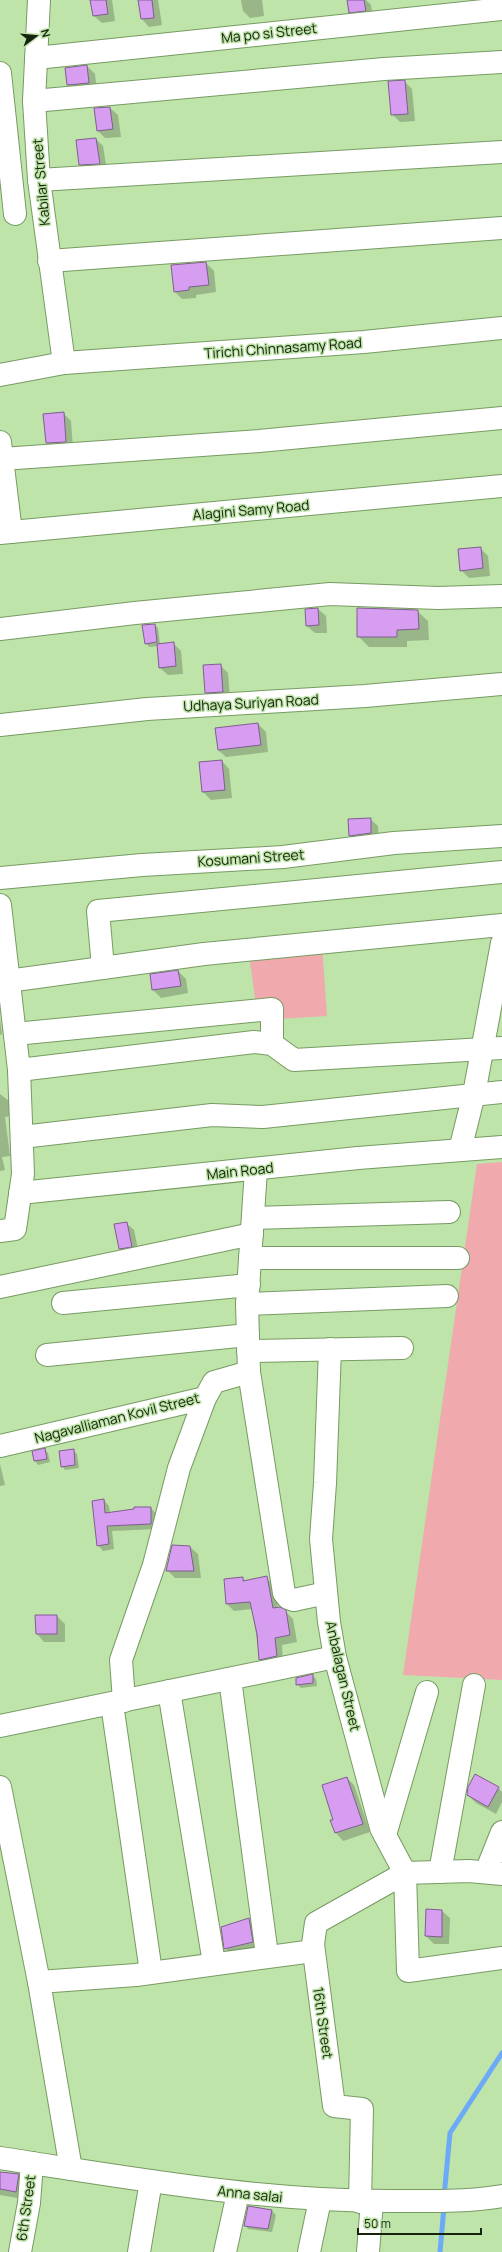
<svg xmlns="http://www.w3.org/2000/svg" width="502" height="2252" viewBox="0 0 502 2252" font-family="Manrope,sans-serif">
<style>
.green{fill:#f0aaae}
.shadow{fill:#0003}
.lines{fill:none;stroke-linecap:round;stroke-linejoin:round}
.stream{stroke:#6caaf7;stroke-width:5}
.building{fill:#d69df1;stroke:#805d91}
.minor-casing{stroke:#779b63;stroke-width:24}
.minor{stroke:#fff;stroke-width:22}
.labels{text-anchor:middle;stroke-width:3;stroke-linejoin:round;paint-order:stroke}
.street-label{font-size:14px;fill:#16240e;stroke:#bee4a9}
</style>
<rect width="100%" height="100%" fill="#bee4a9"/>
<g class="green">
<path d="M322,945L327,1016L279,1019L256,1006L249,954Z"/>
<path d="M502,1162V1680L403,1675L477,1164Z"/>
</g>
<g class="shadow">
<path d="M91,0H112L115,21L102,23L94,16Z"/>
<path d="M139,0H158L162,25L149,27L142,19Z"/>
<path d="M241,0H262L264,16L250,18L243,11Z"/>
<path d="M348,0H366L371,5L373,18L357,20L350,12Z"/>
<path d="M87,66L95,74L97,91L76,93L68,85L66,68Z"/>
<path d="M404,81L412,89L415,121L400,122L392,114Z"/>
<path d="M110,108L118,115L121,137L105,138L98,131Z"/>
<path d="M96,139L103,146L107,171L88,172L80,165Z"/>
<path d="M206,263L214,271L216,292L196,295V298L182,299L175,292Z"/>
<path d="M63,413L71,421L73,449L55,451L47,443Z"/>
<path d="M480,548L488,556L490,576L469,578L461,570Z"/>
<path d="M318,609L326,616L327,633H315L307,626Z"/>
<path d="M417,611L428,621L429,640L407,641V647H369L358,636Z"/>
<path d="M155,625L158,628L160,644L173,643L181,651L183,674L168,675L160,668L158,646L149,647L146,643Z"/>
<path d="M220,665L228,673L230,699L214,700L206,693Z"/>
<path d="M258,724L266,732L268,752L226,757L218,750Z"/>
<path d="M222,761L229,769L232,798L211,800L203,792Z"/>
<path d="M370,819L378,826L379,841L357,843L350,836Z"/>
<path d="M178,971L186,979L188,993L161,998L153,990Z"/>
<path d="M0,1019L2,1034L0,1035Z"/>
<path d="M0,1094L9,1101L11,1116L5,1117L10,1156L2,1157L5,1170L0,1171Z"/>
<path d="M126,1223L134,1230L139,1254L128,1256L120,1249Z"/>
<path d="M44,1449L48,1453L50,1462L38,1465L35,1461L33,1452Z"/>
<path d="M73,1450L77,1454L79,1468L65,1470L62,1466Z"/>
<path d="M0,1464L5,1485L0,1486Z"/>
<path d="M104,1500L109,1506L110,1513L151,1508L156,1514V1529L112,1531L114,1549L103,1551L98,1545Z"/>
<path d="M190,1547L198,1554L201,1578H175L167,1570Z"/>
<path d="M242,1578L246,1581L266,1578L274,1585L278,1608L285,1611L293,1619L297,1642L282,1645L283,1663L267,1667L260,1659L252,1609L234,1611L227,1604L225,1580Z"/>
<path d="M57,1616L65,1624V1642H44L37,1634Z"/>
<path d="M312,1675L316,1679L317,1686L301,1688L297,1684Z"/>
<path d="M347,1778L354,1785L370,1832L343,1841L336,1833L332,1821L334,1820Z"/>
<path d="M498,1788L502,1792V1802L496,1814L476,1803L468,1795Z"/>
<path d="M442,1911L450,1918L449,1944H434L426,1936Z"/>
<path d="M249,1919L257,1927L260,1950L233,1956L225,1948Z"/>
<path d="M0,2173L18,2175L26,2183L23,2199L0,2195Z"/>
<path d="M249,2207L272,2211L276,2215L272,2232L248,2229L245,2225Z"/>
</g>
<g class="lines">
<g class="stream">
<path d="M444,2197L450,2133L502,2053"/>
<path d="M440,2252L444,2207"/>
</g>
</g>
<g class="building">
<path d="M90,0H106L108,14L93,16Z"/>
<path d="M138,0H152L154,18L141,19Z"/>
<path d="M347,0H364L366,11L349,13Z"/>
<path d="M87,65L89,83L67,85L65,68Z"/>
<path d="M405,80L408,114L391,115L388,81Z"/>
<path d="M110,107L113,129L97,131L94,108Z"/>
<path d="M96,138L100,164L79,165L76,140Z"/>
<path d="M206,262L209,285L189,287V290L174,292L171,265Z"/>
<path d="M64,412L66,442L46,443L43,414Z"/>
<path d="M481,547L483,568L460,571L458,549Z"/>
<path d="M318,608L319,625L306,626L305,609Z"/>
<path d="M357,608L418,610L419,629L397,630V637H357Z"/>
<path d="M155,624L157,642L145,644L142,625Z"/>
<path d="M174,642L176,666L159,668L157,644Z"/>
<path d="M221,664L223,692L205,693L203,665Z"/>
<path d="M258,723L261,745L218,750L215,728Z"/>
<path d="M222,760L225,790L202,792L199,762Z"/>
<path d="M371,818V833L349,836L348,819Z"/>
<path d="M178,970L181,986L152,990L150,974Z"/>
<path d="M127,1222L132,1247L119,1249L114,1224Z"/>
<path d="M45,1448L47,1459L34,1461L32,1451Z"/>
<path d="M74,1449L75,1465L61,1467L59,1451Z"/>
<path d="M104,1499L105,1513L134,1509V1507H151V1524L107,1526L109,1544L97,1546L92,1501Z"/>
<path d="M172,1545L190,1546L194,1571H166Z"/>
<path d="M267,1576L273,1608L280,1607L286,1610L290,1635L275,1638L277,1656L259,1660L257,1634L250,1602L226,1604L224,1579L243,1577V1581Z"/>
<path d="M35,1615H57V1634H36Z"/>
<path d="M313,1674V1683L296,1685V1678Z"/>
<path d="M475,1774L499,1787L488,1807L467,1795L468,1787Z"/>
<path d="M347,1777L363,1824L335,1833L330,1820H333L322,1785Z"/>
<path d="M426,1909L442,1910V1937L425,1936Z"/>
<path d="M249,1918L253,1942L224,1949L221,1927Z"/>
<path d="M0,2172L19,2174L16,2192L0,2189Z"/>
<path d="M248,2206L272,2210L268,2229L244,2226Z"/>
</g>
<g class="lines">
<g class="minor-casing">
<g id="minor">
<path d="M39,0L34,101L39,180L64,363"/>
<path d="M36,58L502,9"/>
<path d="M0,73L15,214"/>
<path d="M34,101L384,69L502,62"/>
<path d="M39,180L502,152"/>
<path d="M49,261L502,228"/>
<path d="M0,375L64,363L364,342L502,328"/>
<path d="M0,442L11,532"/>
<path d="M2,459L259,441L502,418"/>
<path d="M0,533L502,486"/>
<path d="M0,629L135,613L330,594L438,598L502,596"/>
<path d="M0,725L147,709L365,696L502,684"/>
<path d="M0,878L142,865L283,857L394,843L502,836"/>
<path d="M0,905L19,1070L23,1174L15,1229L0,1231"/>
<path d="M103,968L98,911L502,872"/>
<path d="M8,981L204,954L502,925"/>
<path d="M15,1034L272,1009V1044"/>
<path d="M19,1070L254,1042L272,1044L294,1060L502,1048"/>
<path d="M22,1137L212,1115L263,1117L502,1092"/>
<path d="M460,1150L474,1094L502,943"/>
<path d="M256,1170L247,1304L249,1372L284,1593L288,1598L294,1600L326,1593"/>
<path d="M20,1193L358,1158L502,1147"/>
<path d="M253,1218L449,1212"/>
<path d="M250,1258H458"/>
<path d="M0,1287L252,1234"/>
<path d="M63,1303L249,1285"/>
<path d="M247,1304L447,1296"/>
<path d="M330,1349L325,1483L321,1539L329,1622L335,1657L381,1828L405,1873L469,1871L502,1874"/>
<path d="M248,1351L402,1348"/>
<path d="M47,1355L248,1335"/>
<path d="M0,1446L205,1398L214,1382L249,1372"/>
<path d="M230,1679L267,1955"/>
<path d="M169,1691L214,1963"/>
<path d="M124,1701L121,1660L154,1565L179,1468L205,1398"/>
<path d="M112,1704L151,1972"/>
<path d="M0,1726L335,1657"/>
<path d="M0,1787L39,1982"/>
<path d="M385,1835L427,1692"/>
<path d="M440,1872L474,1685"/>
<path d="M486,1872L502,1832"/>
<path d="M0,2158C132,2178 263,2202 397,2201C432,2201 467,2202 502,2196"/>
<path d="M71,2169L39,1982L136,1975L313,1951"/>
<path d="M360,2202L362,2109L334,2106L313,1944L316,1923L405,1873L408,1971L502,1958"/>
<path d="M20,2252L29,2203L32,2163"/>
<path d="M139,2252L151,2181"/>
<path d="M225,2252L238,2193"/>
<path d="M309,2252L320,2200"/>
<path d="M368,2252L372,2202"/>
</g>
</g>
<use href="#minor" class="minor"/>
</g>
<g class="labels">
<g class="street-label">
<text transform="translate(269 33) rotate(-6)" y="5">Ma po si Street</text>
<text transform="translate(41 182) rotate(-95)" y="5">Kabilar Street</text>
<text transform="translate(283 348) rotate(-4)" y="5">Tirichi Chinnasamy Road</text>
<text transform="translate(251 510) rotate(-5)" y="5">Alagini Samy Road</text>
<text transform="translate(251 703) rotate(-3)" y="5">Udhaya Suriyan Road</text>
<text transform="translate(251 858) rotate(-4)" y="5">Kosumani Street</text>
<text transform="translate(240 1171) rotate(-6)" y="5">Main Road</text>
<text transform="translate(117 1418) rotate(-14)" y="5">Nagavalliaman Kovil Street</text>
<text transform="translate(343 1676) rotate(77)" y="5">Anbalagan Street</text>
<text transform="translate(323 2023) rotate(82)" y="5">16th Street</text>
<text transform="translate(250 2194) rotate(6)" y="5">Anna salai</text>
<text transform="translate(26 2208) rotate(-82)" y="5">6th Street</text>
</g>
</g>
<g transform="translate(36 36) rotate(74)" stroke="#bee4a9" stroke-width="3" paint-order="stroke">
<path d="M0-3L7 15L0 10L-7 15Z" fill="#16240e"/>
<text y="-6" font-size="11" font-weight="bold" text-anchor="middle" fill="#16240e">N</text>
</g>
<path d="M358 2228v6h123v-6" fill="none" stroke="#16240e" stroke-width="2"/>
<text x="364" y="2228" font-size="12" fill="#16240e" stroke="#bee4a9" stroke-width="3" paint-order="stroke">50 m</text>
</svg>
